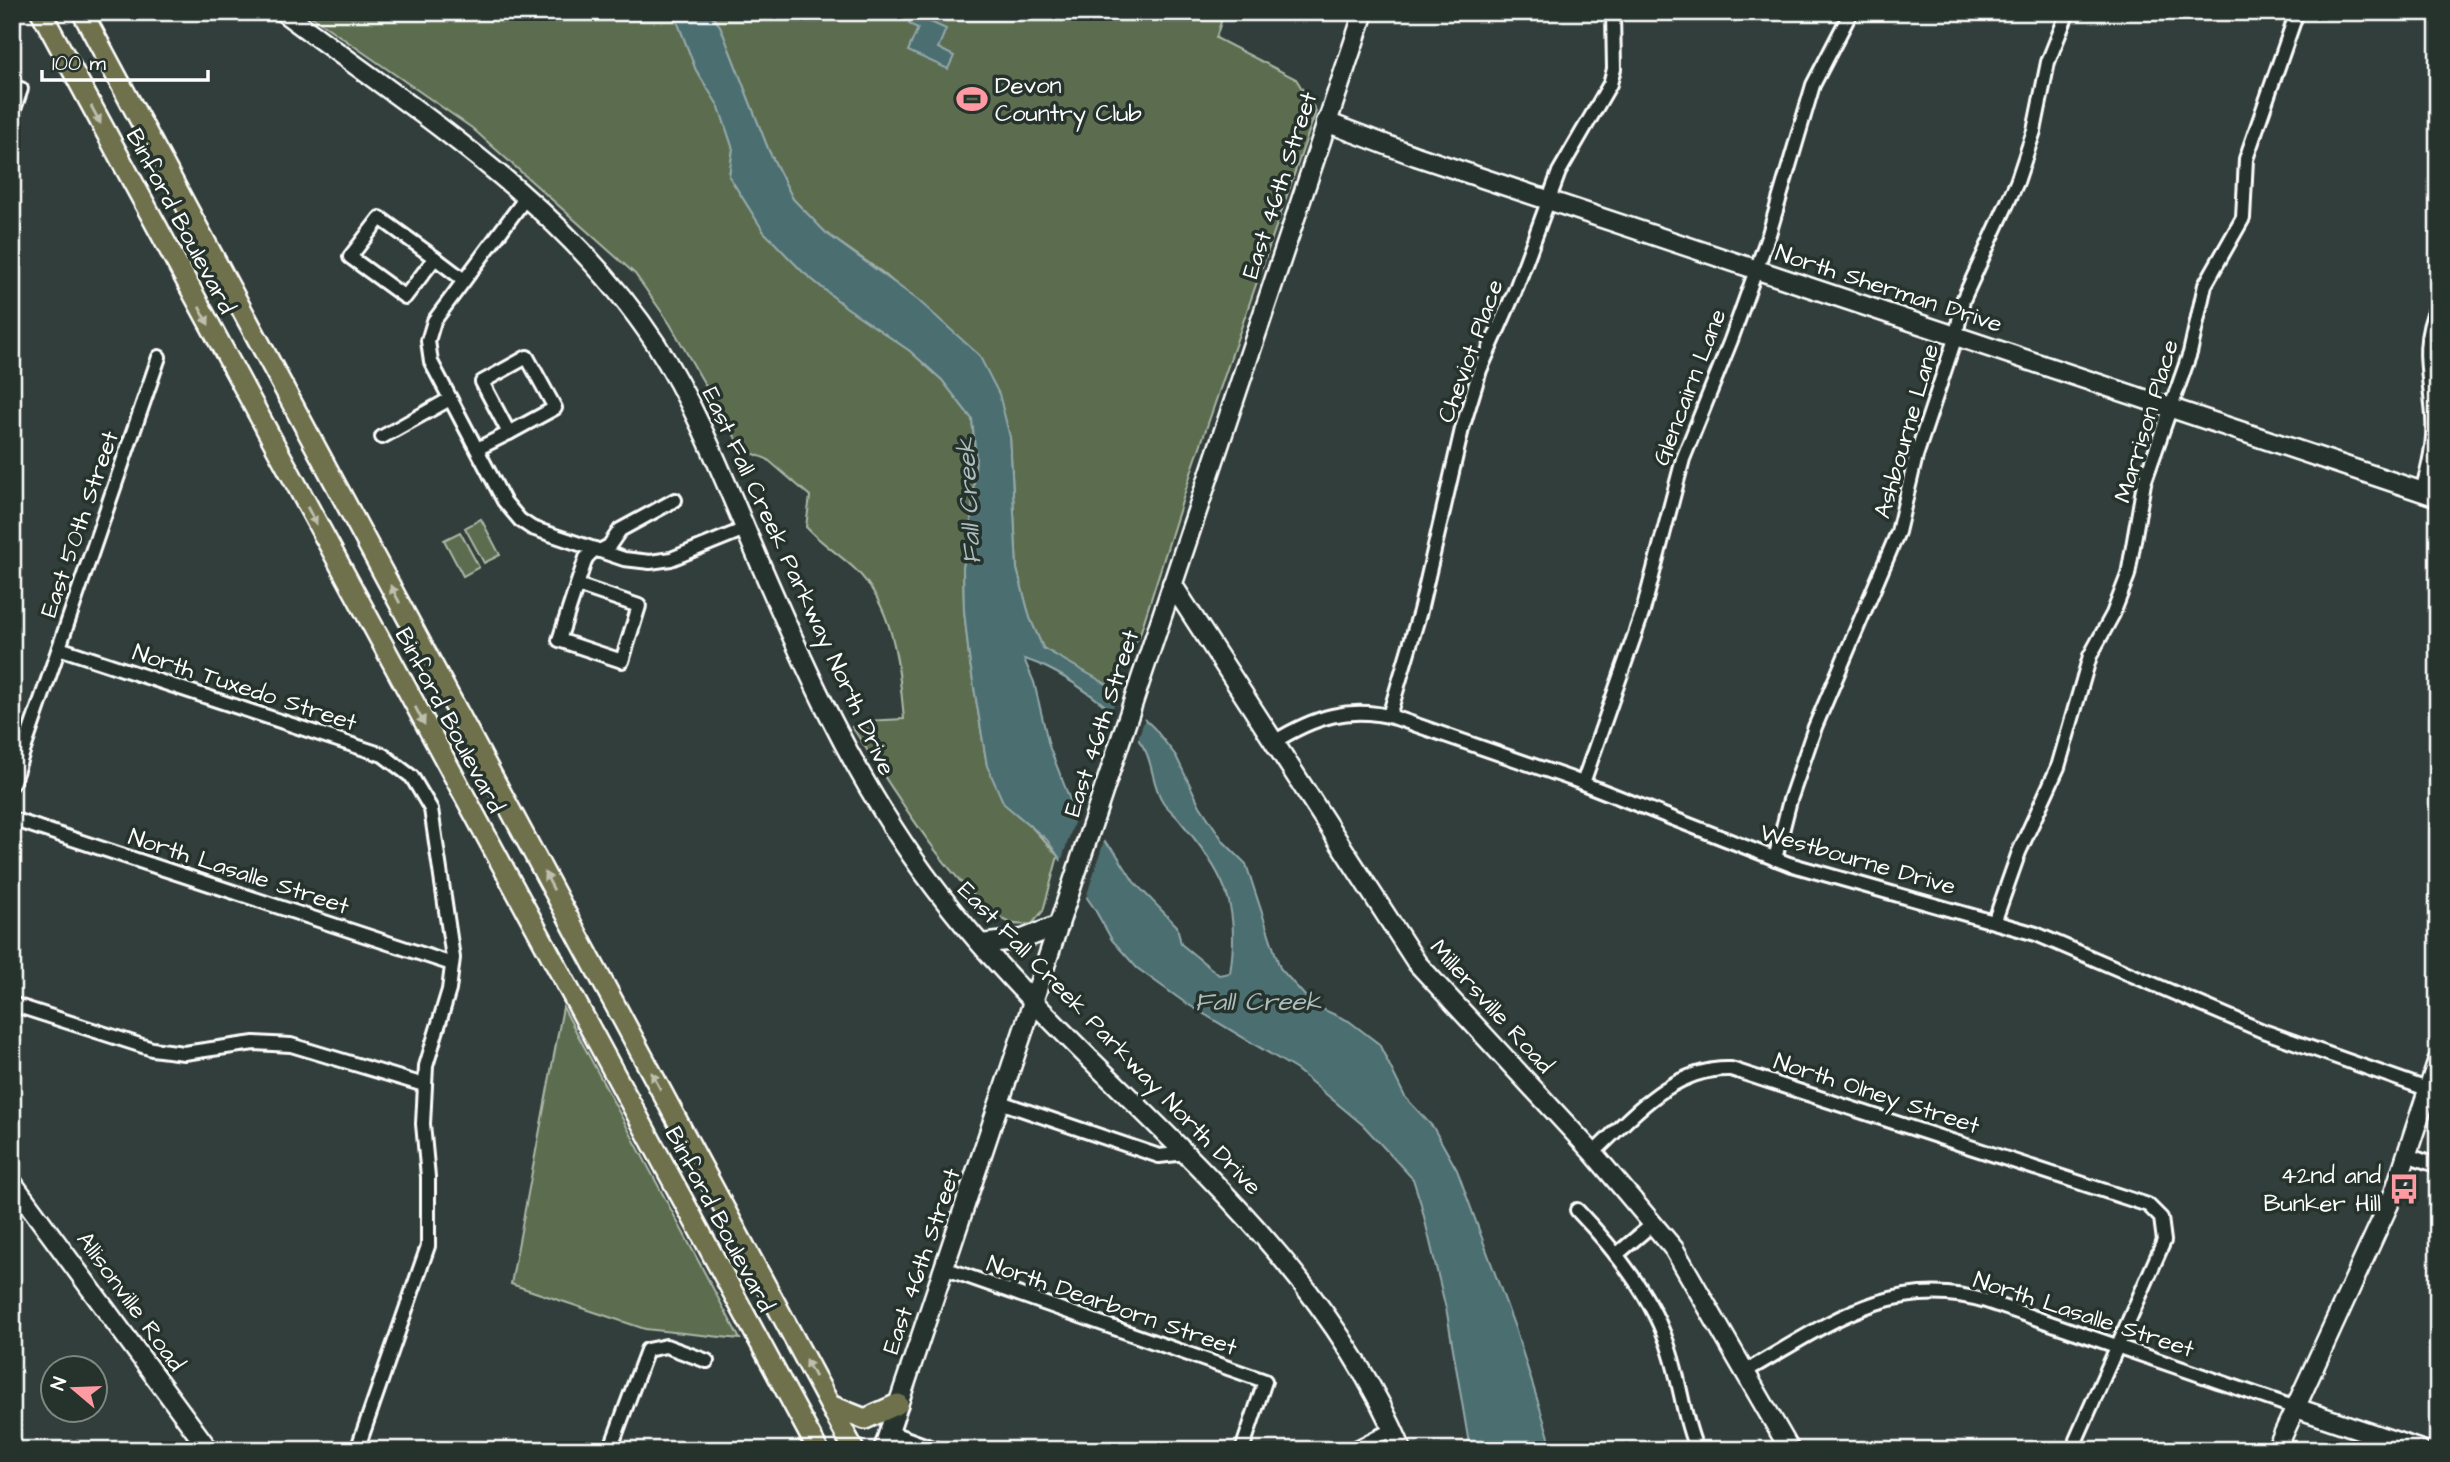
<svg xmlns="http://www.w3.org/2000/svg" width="2450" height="1462" viewBox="0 0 2450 1462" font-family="'Architects Daughter',sans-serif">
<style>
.green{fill:#5b6d50;stroke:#adb6a8;stroke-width:2}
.water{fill:#4b6e71;stroke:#93a8aa;stroke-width:2;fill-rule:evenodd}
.pier{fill:#323e3b}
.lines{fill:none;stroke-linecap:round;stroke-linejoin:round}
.street-casing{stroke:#fff;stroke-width:18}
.secondary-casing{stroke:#fff;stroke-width:23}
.primary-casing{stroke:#fff;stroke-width:24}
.street{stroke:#26332d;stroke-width:12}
.secondary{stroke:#26332d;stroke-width:18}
.primary{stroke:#6e714b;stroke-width:19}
.oneway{fill:#bebfae}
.labels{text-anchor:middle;stroke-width:7;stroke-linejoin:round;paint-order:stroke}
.poi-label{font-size:24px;fill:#fff;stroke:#26332d;text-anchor:start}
.street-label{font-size:24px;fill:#fff;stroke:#26332d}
.water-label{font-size:26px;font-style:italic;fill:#aebebf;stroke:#26332d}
</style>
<rect width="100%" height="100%" fill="#323e3b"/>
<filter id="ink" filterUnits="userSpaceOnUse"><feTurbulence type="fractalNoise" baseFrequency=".0143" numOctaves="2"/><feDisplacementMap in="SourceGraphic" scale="14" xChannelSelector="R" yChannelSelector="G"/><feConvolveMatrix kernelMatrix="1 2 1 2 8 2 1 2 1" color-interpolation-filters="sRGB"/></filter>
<g filter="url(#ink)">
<g class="green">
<path d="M305,12H669L678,23L696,70L719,106L733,149L729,176L764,232L803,272L846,307L910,351L942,380L972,419L976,458L970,533L963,568L964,610L969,657L987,765L1029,824L1058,856L1043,911L1032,924C1026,924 1017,926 1011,923C960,904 884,774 852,727L865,721L904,719C899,667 895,608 855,569C839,554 821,543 806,527L810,496L767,459L742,449L670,324L635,274L472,128Z"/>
<path d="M709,12H1224L1216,38L1296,79L1316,111L1193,467L1139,637L1129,650L1114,690L1043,648L1030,619L1017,569L1010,437L979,355L883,273L826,233L793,199L769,151L720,26Z"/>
<path d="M481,519L500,555L484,563L465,528Z"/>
<path d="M460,532L479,567L463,576L444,540Z"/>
<path d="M563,1007L740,1339L645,1329L511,1284Z"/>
</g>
<g class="water">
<path d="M669,12H709L720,26L769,151L793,199L826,233L918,300L979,355L999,394L1010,437L1017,569L1030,618L1043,648L1110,686L1154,728L1176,756L1200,806L1224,842L1246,864L1280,968L1313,1005L1349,1021L1379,1044L1405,1097L1433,1127L1457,1170L1515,1328L1553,1450H1470L1447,1313L1421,1204L1413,1179L1363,1125L1297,1070L1184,1002L1137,968L1112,940L1094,908L1047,840L1004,804L987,766L969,657L964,610L963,568L970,533L976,458L972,419L942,380L910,351L846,307L803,272L764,232L729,176L733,149L719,107L696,70L678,23ZM1024,659C1061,669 1129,717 1146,752C1153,767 1153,787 1163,802C1168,809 1176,815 1181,822C1224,874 1241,904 1230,973L1219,975L1181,944L1177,926L1134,882L1115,852L1076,815L1049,746L1034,682Z"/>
<path d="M913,14L946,29L938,48L954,56L948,69L908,51L918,28L909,24Z"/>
</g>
<g class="pier">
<path d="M1119,689L1146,715L1136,745L1110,716Z"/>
<path d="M1078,810L1105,838L1085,901L1060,865Z"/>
</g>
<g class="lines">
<g class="street-casing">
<g id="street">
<path d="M12,115L21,89"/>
<path d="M527,196L434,321L428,341L431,362L504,501L520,520L532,528L624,559L650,562L671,559L745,529"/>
<path d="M380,218L435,258L405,297L350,257Z"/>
<path d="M435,258L464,280"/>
<path d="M527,357L555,408L509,433L482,382Z"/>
<path d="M382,437L450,399"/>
<path d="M477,449L509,433"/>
<path d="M2422,491C2429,467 2435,442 2433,416C2430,373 2419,347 2438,304"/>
<path d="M599,551L609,546L620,530L675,500"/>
<path d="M577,585L639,606L622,661L559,640Z"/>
<path d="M577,585L586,558L595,549"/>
<path d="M59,648L383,755L412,777L431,809L453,958L449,990L426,1066L423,1124L428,1177V1246L357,1450"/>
<path d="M1389,716L1420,611L1462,429L1480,370L1515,291L1559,172L1610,84L1614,69L1613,12"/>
<path d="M1274,742C1314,717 1350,705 1396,718L1572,779L1789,864L2036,934L2263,1031L2427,1089"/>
<path d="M1583,783L1643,611L1683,459L1731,340L1769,234L1813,85L1851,12"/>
<path d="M12,784L159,357"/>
<path d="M12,819L452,964"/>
<path d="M1775,859L1790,800L1815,727L1898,532L1916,456L1956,336L1963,300L2017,182L2034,131L2048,62L2068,12"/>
<path d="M1995,920L2019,852L2058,767L2090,656L2113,614L2128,575L2144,483L2190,353L2205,285L2243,218L2246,159L2297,12"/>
<path d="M12,1004L152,1049L184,1053L254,1043L291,1045L424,1085"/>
<path d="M1000,1102L1159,1156L1186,1153"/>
<path d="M1593,1153C1633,1116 1672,1067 1731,1069L2148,1205L2161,1218L2164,1241L2076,1440"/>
<path d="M2407,1155L2438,1166"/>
<path d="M1577,1210C1615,1250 1654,1298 1670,1352C1681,1385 1683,1418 1697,1450"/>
<path d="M1616,1255L1654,1223"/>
<path d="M944,1268L1265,1381L1242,1450"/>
<path d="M1746,1371C1824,1327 1891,1273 1986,1301L2296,1408"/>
<path d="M889,1432L938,1450"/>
<path d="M610,1450L647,1350L666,1346L707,1361"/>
<path d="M1352,1450L1393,1429"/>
</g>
</g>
<g class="secondary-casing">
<g id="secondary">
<path d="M283,12C416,112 563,202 656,344C693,402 718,464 745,528C798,653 852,779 935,888C1082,1083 1303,1216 1402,1450"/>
<path d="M1326,122L1416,156L2438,497"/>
<path d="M1172,584L1417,963L1593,1153L1674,1249L1790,1450"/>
<path d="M981,944L1023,939L1059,925"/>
<path d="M12,1182L209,1450"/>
<path d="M2296,1408L2421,1450"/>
<path d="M883,1450L1364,12"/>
<path d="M2276,1450L2394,1193L2438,1060"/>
</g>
</g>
<g class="primary-casing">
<g id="primary">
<path d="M41,12L818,1450"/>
<path d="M82,12L854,1450"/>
<path d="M830,1405L865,1419L898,1404"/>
</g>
</g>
<use href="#street" class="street"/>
<use href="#secondary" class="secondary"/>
<use href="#primary" class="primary"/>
</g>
<defs><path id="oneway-solid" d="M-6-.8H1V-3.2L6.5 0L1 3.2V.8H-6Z" transform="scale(1.75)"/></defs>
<g class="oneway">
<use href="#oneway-solid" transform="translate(96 115) rotate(62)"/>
<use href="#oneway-solid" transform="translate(204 316) rotate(62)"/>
<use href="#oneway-solid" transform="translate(312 516) rotate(62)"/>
<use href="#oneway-solid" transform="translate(395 594) rotate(-118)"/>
<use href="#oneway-solid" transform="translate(420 716) rotate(62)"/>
<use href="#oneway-solid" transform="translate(549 881) rotate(-118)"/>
<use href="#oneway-solid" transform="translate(656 1081) rotate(-118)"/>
<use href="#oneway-solid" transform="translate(810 1368) rotate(-118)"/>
</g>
</g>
<defs>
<g id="stadium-bare" transform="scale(2.415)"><path d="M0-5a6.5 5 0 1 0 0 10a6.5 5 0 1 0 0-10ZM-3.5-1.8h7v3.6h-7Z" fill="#ff9aa2" stroke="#26332d" stroke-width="2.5" paint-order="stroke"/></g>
<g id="bus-bare" transform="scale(2.415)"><path d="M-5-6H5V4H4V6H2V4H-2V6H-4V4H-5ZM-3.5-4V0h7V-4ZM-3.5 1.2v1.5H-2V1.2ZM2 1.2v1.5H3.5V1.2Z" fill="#ff9aa2" stroke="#26332d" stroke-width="2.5" paint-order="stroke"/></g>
</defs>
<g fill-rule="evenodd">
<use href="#stadium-bare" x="972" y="99"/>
<use href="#bus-bare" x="2404" y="1189"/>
</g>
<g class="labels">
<g class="poi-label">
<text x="995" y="93">Devon<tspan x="995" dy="28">Country Club</tspan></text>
<text x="2381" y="1183" text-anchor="end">42nd and<tspan x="2381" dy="28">Bunker Hill</tspan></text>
</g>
<g class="street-label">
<text transform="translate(1279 185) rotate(-72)" y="8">East 46th Street</text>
<text transform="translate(181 221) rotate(62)" y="8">Binford Boulevard</text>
<text transform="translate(1889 288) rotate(18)" y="8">North Sherman Drive</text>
<text transform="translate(1470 351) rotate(-70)" y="8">Cheviot Place</text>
<text transform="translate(1689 387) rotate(-69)" y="8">Glencairn Lane</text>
<text transform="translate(2146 421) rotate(-73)" y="8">Marrison Place</text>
<text transform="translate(1906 431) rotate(-74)" y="8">Ashbourne Lane</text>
<text transform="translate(79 524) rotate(-71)" y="8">East 50th Street</text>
<text transform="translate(799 581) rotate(65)" y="8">East Fall Creek Parkway North Drive</text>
<text transform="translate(245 687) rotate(18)" y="8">North Tuxedo Street</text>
<text transform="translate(450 720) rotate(62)" y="8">Binford Boulevard</text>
<text transform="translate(1101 723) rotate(-72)" y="8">East 46th Street</text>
<text transform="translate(1858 859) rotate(16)" y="8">Westbourne Drive</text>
<text transform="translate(239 871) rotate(18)" y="8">North Lasalle Street</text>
<text transform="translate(1492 1006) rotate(48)" y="8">Millersville Road</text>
<text transform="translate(1110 1038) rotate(46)" y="8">East Fall Creek Parkway North Drive</text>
<text transform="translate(1877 1093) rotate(18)" y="8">North Olney Street</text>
<text transform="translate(720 1219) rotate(62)" y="8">Binford Boulevard</text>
<text transform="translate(921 1261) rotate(-71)" y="8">East 46th Street</text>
<text transform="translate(131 1301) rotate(54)" y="8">Allisonville Road</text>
<text transform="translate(1112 1305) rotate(19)" y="8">North Dearborn Street</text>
<text transform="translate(2084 1314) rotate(18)" y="8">North Lasalle Street</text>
</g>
<g class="water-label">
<text transform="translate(968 501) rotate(-93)" y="9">Fall Creek</text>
<text x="1258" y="1010">Fall Creek</text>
</g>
</g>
<rect width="2450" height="1462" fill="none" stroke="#26332d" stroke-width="42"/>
<rect x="21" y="21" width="2408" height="1420" fill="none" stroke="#fff" stroke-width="2.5" filter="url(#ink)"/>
<g transform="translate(74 1389) rotate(289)"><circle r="33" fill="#26332d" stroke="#7d8581" stroke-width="2"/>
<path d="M0-5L12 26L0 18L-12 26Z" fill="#ff9aa2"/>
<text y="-10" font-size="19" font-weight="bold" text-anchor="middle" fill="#ffffff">N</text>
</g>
<path d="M42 70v10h166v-10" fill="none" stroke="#ffffff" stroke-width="3.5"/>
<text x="52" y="70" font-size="21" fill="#ffffff" stroke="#26332d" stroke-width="5" paint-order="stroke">100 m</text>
</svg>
